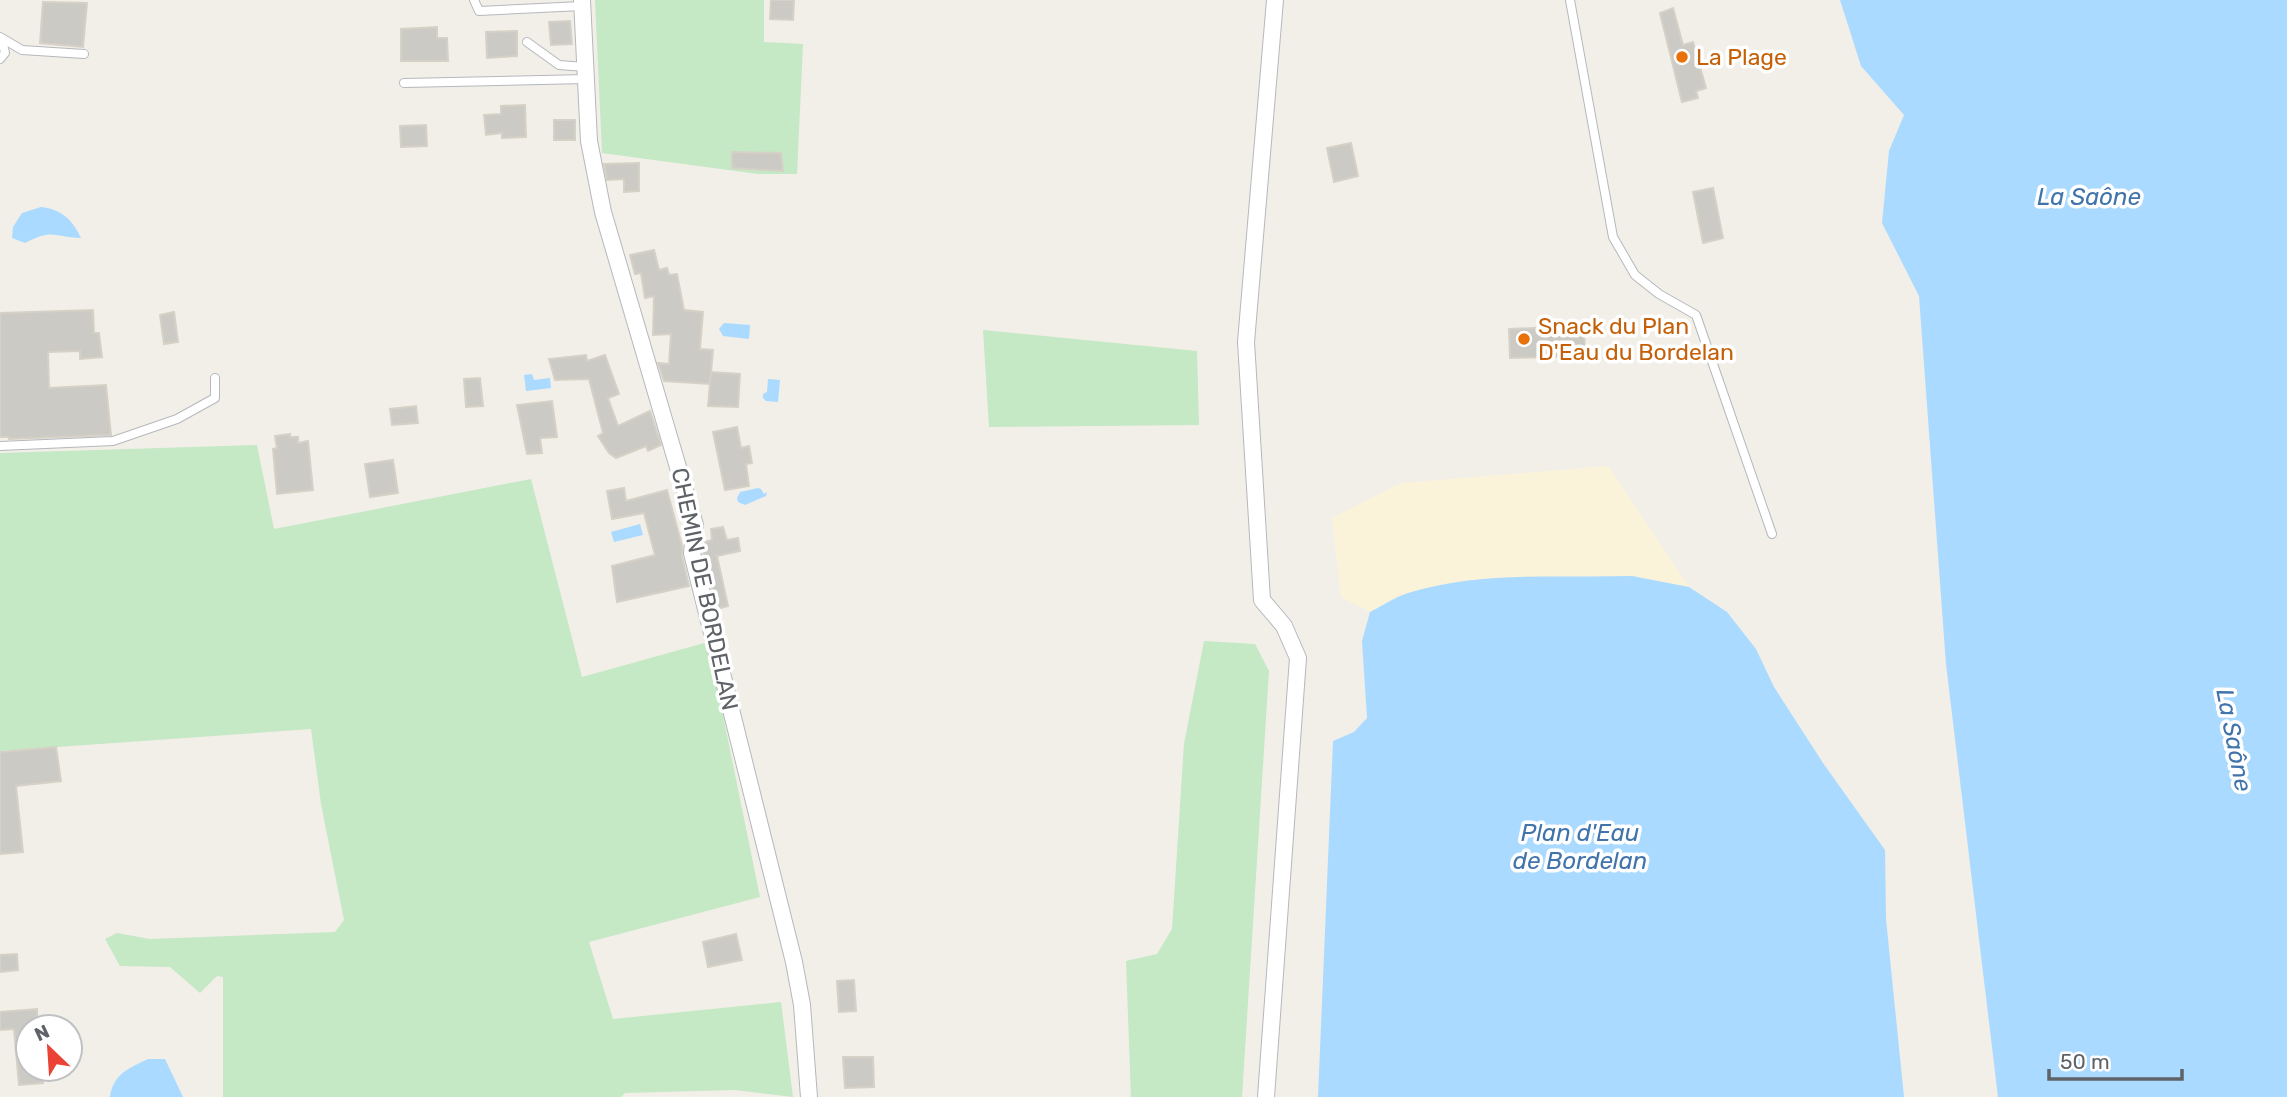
<svg xmlns="http://www.w3.org/2000/svg" width="2287" height="1097" viewBox="0 0 2287 1097" font-family="Rubik,sans-serif">
<style>
.green{fill:#c5e8c5}
.sand{fill:#fbf3d9}
.water{fill:#aadaff}
.building{fill:#cccac5;stroke:#d6d1c6;stroke-width:2}
.lines{fill:none;stroke-linecap:round;stroke-linejoin:round}
.service-casing{stroke:#b5b8bc;stroke-width:10}
.minor-casing{stroke:#b5b8bc;stroke-width:18}
.service{stroke:#fff;stroke-width:8}
.minor{stroke:#fff;stroke-width:16}
.food-dot{fill:#e8710a;stroke:#fff;stroke-width:2.5}
.labels{text-anchor:middle;stroke-width:7;stroke-linejoin:round;paint-order:stroke}
.food-label{font-size:23px;fill:#c56008;stroke:#fff;text-anchor:start}
.street-label{font-size:23px;fill:#5f6368;stroke:#fff}
.water-label{font-size:24px;font-style:italic;fill:#4174aa;stroke:#fff}
</style>
<rect width="100%" height="100%" fill="#f1efe8"/>
<g class="green">
<path d="M595,0H764V42L803,44L797,174H758L602,153Z"/>
<path d="M983,330L1197,351L1199,425L989,427Z"/>
<path d="M257,445L274,529L531,479L582,677L708,642L760,897L589,942L613,1019L781,1002L793,1097L735,1090L625,1093L621,1097H223V977L217,976L200,993L170,967L120,966L105,939L117,933L150,939L335,932L344,920L321,804L311,729L0,751V453Z"/>
<path d="M1204,641L1255,644L1269,671L1242,1097H1131L1126,961L1157,954L1172,929L1184,744Z"/>
</g>
<path class="sand" d="M1608,466L1689,587L1632,576L1588,577L1405,594L1370,612L1341,597L1332,518L1401,483Z"/>
<g class="water">
<path d="M1840,0H2287V1097H1998L1946,664L1919,296L1882,223L1889,151L1904,115L1861,66Z"/>
<path d="M41,207C61,209 73,220 81,238C53,237 53,228 25,243L12,238L13,227L22,213Z"/>
<path d="M724,323L750,325L749,339L723,336L719,329Z"/>
<path d="M532,374L534,380L550,378L551,388L526,391L524,375Z"/>
<path d="M768,379L780,380L778,402L766,401L763,398V394L767,392Z"/>
<path d="M758,488L761,489L764,494L767,492L766,496L745,505L738,502L737,498L740,492Z"/>
<path d="M640,524L643,535L614,542L611,532Z"/>
<path d="M1632,576L1689,587L1727,612L1756,649L1774,687L1823,763L1885,850L1886,919L1904,1097H1318L1333,741L1354,732L1367,718L1362,641L1370,612C1382,606 1395,597 1408,593C1479,571 1559,578 1632,576Z"/>
<path d="M148,1059H165L183,1097H110C113,1074 129,1068 148,1059Z"/>
</g>
<g class="building">
<path d="M771,0H794L793,20L770,19Z"/>
<path d="M43,2L87,3L83,47L40,43Z"/>
<path d="M1673,8L1683,45L1693,42L1706,88L1696,91L1698,98L1682,102L1660,13Z"/>
<path d="M570,21L572,44L551,45L549,22Z"/>
<path d="M437,27V38H447L448,61H401V29Z"/>
<path d="M517,31V56L487,58L486,32Z"/>
<path d="M525,105L526,137L502,138V133L486,135L484,115L501,114V106Z"/>
<rect x="554" y="120" width="21" height="20"/>
<path d="M426,125L427,146L401,147L400,126Z"/>
<path d="M1351,143L1358,176L1334,182L1327,148Z"/>
<path d="M732,152L781,153L783,171L732,168Z"/>
<path d="M639,163V191L624,192V179L607,180L604,164Z"/>
<path d="M1713,188L1723,238L1703,243L1693,192Z"/>
<path d="M654,250L659,270L667,268L669,275L677,274L684,310L703,312L700,349L713,350L710,384L664,381L658,363L669,364L671,334L653,335L654,296L645,298L641,273L635,274L630,255Z"/>
<path d="M93,310L94,333H99L102,357L80,359V351L48,352L49,388L106,385L111,435L9,439V437H0V313Z"/>
<path d="M174,312L178,342L164,344L160,315Z"/>
<path d="M1584,326L1585,356L1510,358L1509,329Z"/>
<path d="M586,355L587,361L605,355L619,394L608,398L618,426L650,411L661,445L648,451L646,446L616,458L609,453L598,436L603,433L589,379L555,380L549,359Z"/>
<path d="M711,372L740,374L738,407L708,406Z"/>
<path d="M480,378L483,406L466,407L464,379Z"/>
<path d="M552,401L557,437L540,438L542,453L527,454L517,405Z"/>
<path d="M416,406L418,423L392,425L390,409Z"/>
<path d="M737,427L741,448L749,446L752,463L746,464L749,486L725,490L713,432Z"/>
<path d="M290,434V437H298V443L308,441L313,490L277,494L273,449L277,448L275,436Z"/>
<path d="M393,460L398,493L370,497L365,464Z"/>
<path d="M624,488L626,501L667,490L682,546V556L689,586L617,602L612,566L655,555L644,513L612,519L607,491Z"/>
<path d="M723,527L727,540L738,538L740,551L717,556L728,606L717,609L703,552L704,542L712,540L711,529Z"/>
<path d="M56,747L61,781L16,786L23,852L0,854V752Z"/>
<path d="M736,934L742,960L708,967L703,942Z"/>
<path d="M17,954L18,970L0,972V955Z"/>
<path d="M854,980L856,1011L839,1012L837,981Z"/>
<path d="M37,1009L38,1027H28V1069H42L43,1083L19,1085L14,1029L0,1030V1012Z"/>
<path d="M843,1057H873L874,1087L845,1088Z"/>
</g>
<g class="lines">
<g class="service-casing">
<g id="service">
<path d="M474,0L479,11L582,6"/>
<path d="M1570,0L1613,237L1635,275L1659,294L1696,315L1772,534"/>
<path d="M0,37L22,50L84,54"/>
<path d="M527,42L559,65L585,67"/>
<path d="M0,59L5,53L2,39"/>
<path d="M404,83L586,79"/>
<path d="M0,446L113,441L177,419L215,398V378"/>
</g>
</g>
<g class="minor-casing">
<g id="minor">
<path d="M582,0L589,141L603,212L695,525L692,553L794,962L802,1005L809,1097"/>
<path d="M1266,1097L1298,658L1284,626L1262,600L1246,342L1275,0"/>
</g>
</g>
<use href="#service" class="service"/>
<use href="#minor" class="minor"/>
</g>
<g class="food-dot">
<circle cx="1682" cy="57" r="7"/>
<circle cx="1524" cy="339" r="7"/>
</g>
<g class="labels">
<g class="food-label">
<text x="1696" y="65">La Plage</text>
<text x="1538" y="334">Snack du Plan<tspan x="1538" dy="26">D'Eau du Bordelan</tspan></text>
</g>
<g class="street-label">
<text transform="translate(705 589) rotate(78)" y="8">CHEMIN DE BORDELAN</text>
</g>
<g class="water-label">
<text x="2089" y="205">La Saône</text>
<text transform="translate(2234 740) rotate(79)" y="8">La Saône</text>
<text x="1580" y="841">Plan d'Eau<tspan x="1580" dy="28">de Bordelan</tspan></text>
</g>
</g>
<g transform="translate(49 1048) rotate(335)"><circle r="33" fill="#ffffff" stroke="#bfc1c3" stroke-width="2"/>
<path d="M0-5L12 26L0 18L-12 26Z" fill="#ea4335"/>
<text y="-10" font-size="19" font-weight="bold" text-anchor="middle" fill="#5f6368">N</text>
</g>
<path d="M2049 1069v10h133v-10" fill="none" stroke="#5f6368" stroke-width="3.5"/>
<text x="2060" y="1069" font-size="21" fill="#5f6368" stroke="#ffffff" stroke-width="5" paint-order="stroke">50 m</text>
</svg>
